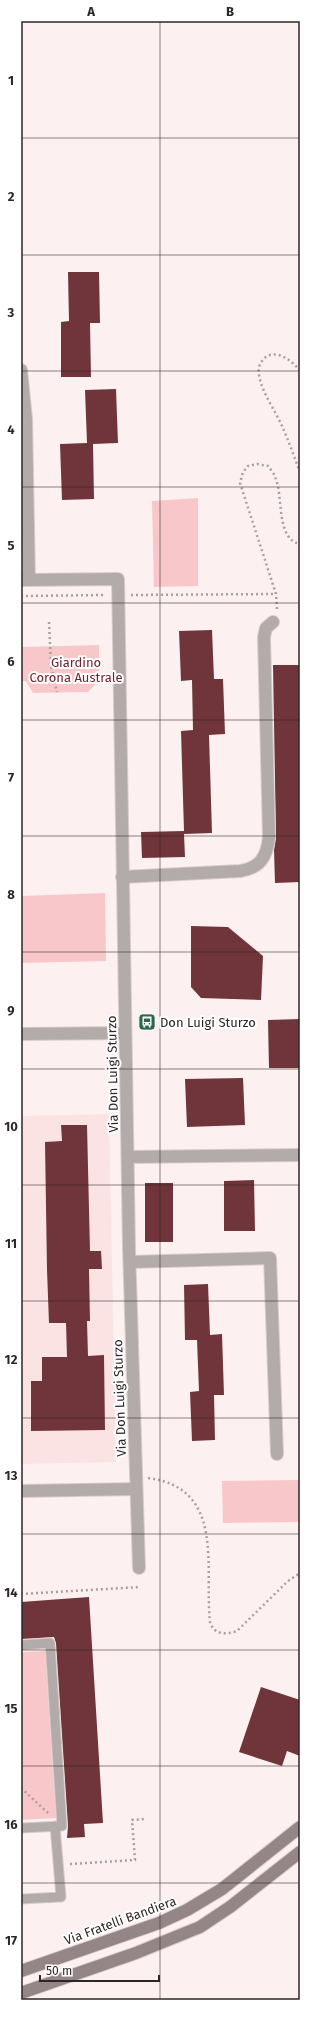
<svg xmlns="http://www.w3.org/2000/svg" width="321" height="2021" viewBox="0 0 321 2021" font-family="'Fira Sans',sans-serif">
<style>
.built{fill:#fbe3e3}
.green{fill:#f8c7c9}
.building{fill:#70353b}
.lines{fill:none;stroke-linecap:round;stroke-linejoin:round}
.lane-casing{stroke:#d8cccc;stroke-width:11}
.street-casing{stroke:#d8cccc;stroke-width:14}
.secondary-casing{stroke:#d8cccc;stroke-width:14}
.path{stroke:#aa9f9f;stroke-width:2.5;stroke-dasharray:2 3;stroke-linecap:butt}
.lane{stroke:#b3aaaa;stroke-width:9}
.street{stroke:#b3aaaa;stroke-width:12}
.secondary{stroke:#948687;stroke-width:12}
.grid{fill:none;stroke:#2e2626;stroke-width:1;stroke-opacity:0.55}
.labels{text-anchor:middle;stroke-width:4;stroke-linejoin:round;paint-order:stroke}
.park-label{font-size:13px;fill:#74222f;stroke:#fff}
.poi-label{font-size:13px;fill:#2e2626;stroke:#fff;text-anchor:start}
.street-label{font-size:13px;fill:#2e2626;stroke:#fff}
.neatline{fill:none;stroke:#2e2626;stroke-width:1.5}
.grid-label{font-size:13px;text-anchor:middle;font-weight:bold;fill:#2e2626}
</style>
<rect width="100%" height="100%" fill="#fdf0f0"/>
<path class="built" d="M109,1114L116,1462L21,1464V1116Z"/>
<g class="green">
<path d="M198,498V586L154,587L152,501Z"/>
<path d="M99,645V680L88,692L33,693L26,681H21V647Z"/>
<path d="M105,893L106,961L21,963V896Z"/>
<path d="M300,1480V1522L223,1523L222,1481Z"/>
<path d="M45,1651L56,1818L21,1820V1652Z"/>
</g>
<g class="building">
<path d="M68,272H99L100,323H90L91,377H61V322L69,321Z"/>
<path d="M116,389L118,443L93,444L94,499L62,500L60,444L87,443L85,390Z"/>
<path d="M212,630L214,679H223L225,734L209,735L212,833L184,834L185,857L142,858L141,832L184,831L181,731L193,730L192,680L181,681L179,631Z"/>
<path d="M273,665H300V882L275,883L274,850L276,837Z"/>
<path d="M191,926L228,927L263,956L261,1000L201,998L191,987Z"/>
<path d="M300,1019V1068H269L268,1020Z"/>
<path d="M243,1078L245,1125L187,1127L185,1079Z"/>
<path d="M61,1125H87L90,1251H101L102,1269H89L90,1321H87L88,1356L104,1355L105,1430L31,1431V1381H42V1357H67L66,1323H49L47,1270L45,1142L62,1141Z"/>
<path d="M254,1180L255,1231H224V1181Z"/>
<rect x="145" y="1183" width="28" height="59"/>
<path d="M208,1284L210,1335L222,1334L224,1395H214L215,1440L192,1441L190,1392L199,1391L197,1340H185L184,1285Z"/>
<path d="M89,1597L103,1823L84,1824L85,1837L67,1838L68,1826L56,1643L54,1637L21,1639V1602Z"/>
<path d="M261,1687L300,1700V1756L287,1751L282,1766L239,1752Z"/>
</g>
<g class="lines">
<g class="lane-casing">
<g id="lane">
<path d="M21,1645L50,1643L62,1826L21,1828"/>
<path d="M21,1899L61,1897L55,1826"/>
</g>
</g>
<g class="street-casing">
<g id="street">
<path d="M21,370L26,419L29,580"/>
<path d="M21,580L118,579L129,1248L139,1568"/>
<path d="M122,877L240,871C260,868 267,857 269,837L264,637L266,628L273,622"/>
<path d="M21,1034L125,1033"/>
<path d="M128,1157L300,1155"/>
<path d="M130,1262L270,1258L277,1454"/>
<path d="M21,1491L136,1489"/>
</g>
</g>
<g class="secondary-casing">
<g id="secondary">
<path d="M21,1971L159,1923L187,1910L222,1889L300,1827"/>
<path d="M21,1993L136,1953L200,1927L230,1907L300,1852"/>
</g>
</g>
<g class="path">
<path d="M300,371C292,360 273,346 262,361C259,365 258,370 259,375C262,393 275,410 282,426C289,441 294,457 300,472"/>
<path d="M131,595L276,594"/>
<path d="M21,596L106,595"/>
<path d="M277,609L276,594L240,483L243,472L248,466L257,464L268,466C270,469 274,473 275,477C284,495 275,539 300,544"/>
<path d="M49,622L51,666L57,692"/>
<path d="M148,1478C226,1488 204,1567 210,1622C214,1635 226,1635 237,1631L288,1581L300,1573"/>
<path d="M21,1594L140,1587"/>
<path d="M21,1788L48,1813"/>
<path d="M70,1864L135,1860L132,1820L145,1819"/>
</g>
<use href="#lane" class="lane"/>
<use href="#street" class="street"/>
<use href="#secondary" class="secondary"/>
</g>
<path class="grid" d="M160,21V2000M21,138H300M21,255H300M21,371H300M21,487H300M21,603H300M21,720H300M21,836H300M21,952H300M21,1069H300M21,1185H300M21,1301H300M21,1418H300M21,1534H300M21,1650H300M21,1766H300M21,1883H300"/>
<defs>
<g id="bus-square" transform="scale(0.9)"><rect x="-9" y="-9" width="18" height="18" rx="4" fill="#2b664f" stroke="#fff"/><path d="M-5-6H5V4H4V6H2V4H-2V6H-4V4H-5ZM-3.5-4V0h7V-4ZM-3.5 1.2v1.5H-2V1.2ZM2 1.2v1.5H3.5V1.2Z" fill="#fff"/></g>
</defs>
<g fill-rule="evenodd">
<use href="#bus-square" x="147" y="1022"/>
</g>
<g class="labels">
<g class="park-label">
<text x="76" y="667">Giardino<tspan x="76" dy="15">Corona Australe</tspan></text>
</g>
<g class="poi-label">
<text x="160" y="1027">Don Luigi Sturzo</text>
</g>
<g class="street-label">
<text transform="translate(112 1074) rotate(-91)" y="5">Via Don Luigi Sturzo</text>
<text transform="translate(119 1398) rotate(-92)" y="5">Via Don Luigi Sturzo</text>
<text transform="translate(120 1920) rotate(-20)" y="5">Via Fratelli Bandiera</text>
</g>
</g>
<rect width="321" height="2021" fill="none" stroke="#ffffff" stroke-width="44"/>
<path d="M40 1975v6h119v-6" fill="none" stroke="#2e2626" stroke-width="2"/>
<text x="46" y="1975" font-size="12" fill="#2e2626" stroke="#ffffff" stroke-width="3" paint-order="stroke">50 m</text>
<rect x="22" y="22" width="277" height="1977" class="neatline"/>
<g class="grid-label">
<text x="91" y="16">A</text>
<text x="230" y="16">B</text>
<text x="11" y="85">1</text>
<text x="11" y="201">2</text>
<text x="11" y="317">3</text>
<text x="11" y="434">4</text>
<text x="11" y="550">5</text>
<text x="11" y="666">6</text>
<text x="11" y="782">7</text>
<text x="11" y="899">8</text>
<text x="11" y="1015">9</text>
<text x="11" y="1131">10</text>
<text x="11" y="1248">11</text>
<text x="11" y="1364">12</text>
<text x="11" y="1480">13</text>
<text x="11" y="1597">14</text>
<text x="11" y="1713">15</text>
<text x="11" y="1829">16</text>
<text x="11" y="1945">17</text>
</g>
</svg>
